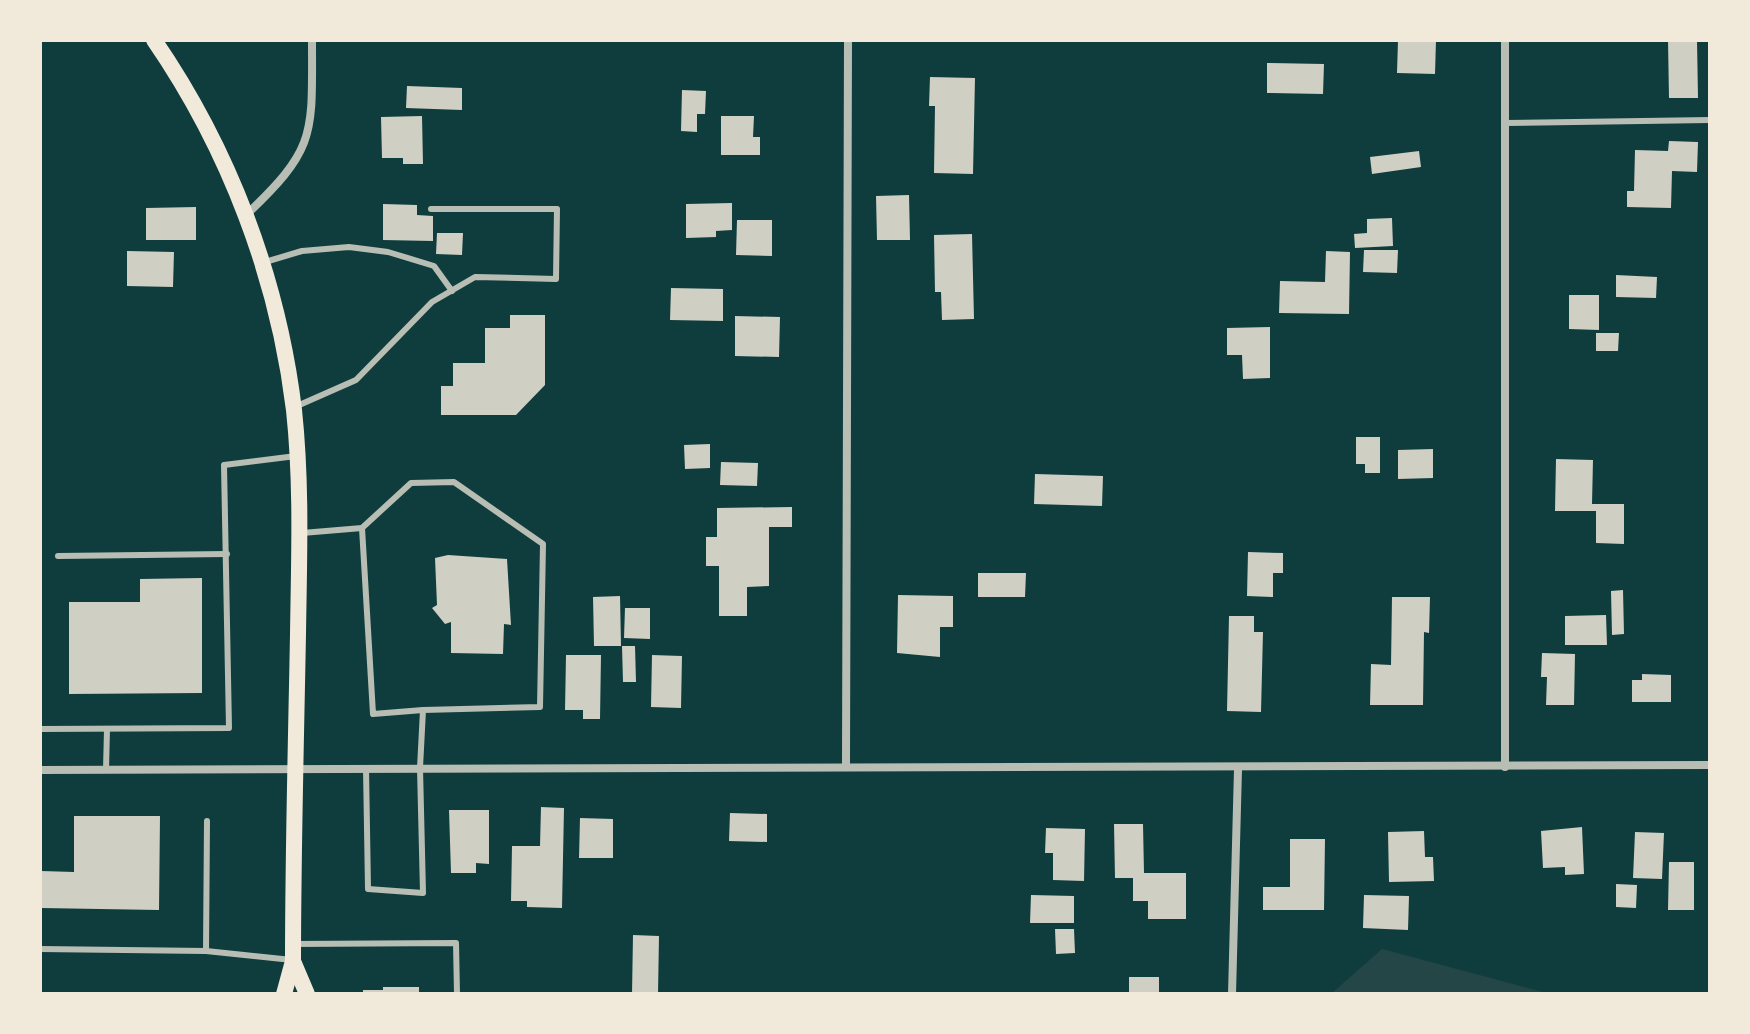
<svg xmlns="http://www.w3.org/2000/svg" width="1750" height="1034" viewBox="0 0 1750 1034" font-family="Poppins,sans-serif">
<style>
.green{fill:#244646}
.building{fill:#cfcfc3}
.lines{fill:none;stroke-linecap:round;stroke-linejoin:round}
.service{stroke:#b8beb3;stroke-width:6}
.minor{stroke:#b8beb3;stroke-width:8}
.secondary{stroke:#f1e9da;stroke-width:16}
</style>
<rect width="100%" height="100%" fill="#0f3d3e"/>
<path class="green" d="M1382,949L1550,994H1331Z"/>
<g class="building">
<path d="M1398,40H1436L1435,74L1397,73Z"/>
<path d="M1668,40H1697L1698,98H1669Z"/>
<path d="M1267,63L1324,64L1323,94L1267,93Z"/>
<path d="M930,77L975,78L973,174L934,173L935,106H929Z"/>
<path d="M407,86L462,88V110L406,108Z"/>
<path d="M682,90L706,91L705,114H697V132L681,131Z"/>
<path d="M422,116L423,164H403V158H382L381,117Z"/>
<path d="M721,116H754L753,137H760V155H721Z"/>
<path d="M1669,141L1698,142L1697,172L1672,171L1671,208L1627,207V191H1634L1635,150L1668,151Z"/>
<path d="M1419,151L1421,167L1372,174L1370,157Z"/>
<path d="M909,195L910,240H877L876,196Z"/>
<path d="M732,203V230L716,231V237L686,238V204Z"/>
<path d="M383,204L417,205V215L433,216V241L383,240Z"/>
<path d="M196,207V240H146V208Z"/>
<path d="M1392,218L1393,246L1355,248L1354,234L1367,233V219Z"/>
<path d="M737,220H772V256L736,255Z"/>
<path d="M437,233H463L462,255L436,254Z"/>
<path d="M972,234L974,319L942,320L941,292H935L934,235Z"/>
<path d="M1364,250H1398L1397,273L1363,272Z"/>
<path d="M127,251L174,252L173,287L127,286Z"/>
<path d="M1326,251L1350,252L1349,314L1279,313L1280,281L1325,282Z"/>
<path d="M1616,275L1657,277L1656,298L1616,297Z"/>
<path d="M671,288L723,289V321L670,320Z"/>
<path d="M1569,295H1599V330L1569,329Z"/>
<path d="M510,315H545V385L516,415H441V386H453V363H485V328H510Z"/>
<path d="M735,316L780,317L779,357L735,356Z"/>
<path d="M1270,327V378L1243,379L1242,355H1227V328Z"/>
<path d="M1596,333H1619L1618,351H1596Z"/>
<path d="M1356,437H1380V473H1365V464H1356Z"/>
<path d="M710,444V468L685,469L684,445Z"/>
<path d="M1433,449V478L1398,479V450Z"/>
<path d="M1556,459L1593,460L1592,504H1624V544L1596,543V511H1555Z"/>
<path d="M721,462L758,463L757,486L720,485Z"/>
<path d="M1035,474L1103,476L1102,506L1034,504Z"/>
<path d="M792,507V527H769V586L747,587V616H719V566H706V537H717V508Z"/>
<path d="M1248,552L1283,553V573H1273V597L1247,596Z"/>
<path d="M448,555L507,559L511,625L504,624L503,654L451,653V622L445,624L432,608L437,605L435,558Z"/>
<path d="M978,573H1026L1025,597H978Z"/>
<path d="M202,578V693L69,694V602H140V579Z"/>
<path d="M1623,590L1624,634L1612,635L1611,591Z"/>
<path d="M898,595L953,596V627H940V657L897,653Z"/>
<path d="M620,596L621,646H594L593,597Z"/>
<path d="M1392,597H1430L1429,633L1424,632L1423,705H1370L1371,664L1391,665Z"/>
<path d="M625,608H650V639L624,638Z"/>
<path d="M1606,615L1607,645H1565V616Z"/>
<path d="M1229,616H1254V632H1263L1261,712L1227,711Z"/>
<path d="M622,646H635L636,682H623Z"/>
<path d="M1542,653L1575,654L1574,705H1546L1547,677H1541Z"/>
<path d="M566,655H601L600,719H583V710H565Z"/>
<path d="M652,655L682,656L681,708L651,707Z"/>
<path d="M1642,674L1671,675V702H1632V680H1642Z"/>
<path d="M541,807L564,808L562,908L527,907V901H511L512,846H540Z"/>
<path d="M449,810H489V864L476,863V873H451Z"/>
<path d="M730,813L767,814V842L729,841Z"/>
<path d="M74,816H160L159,910L41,908V871L74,872Z"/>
<path d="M580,818L613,819V858H579Z"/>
<path d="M1114,824H1143L1144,873H1186V919H1148V901H1133V878H1115Z"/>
<path d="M1582,827L1584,874L1565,875V867L1543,868L1541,831Z"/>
<path d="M1046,828L1085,829L1084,881L1053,880V853H1045Z"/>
<path d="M1424,831L1425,857H1433L1434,881L1389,882L1388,832Z"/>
<path d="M1635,832L1664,833L1662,879L1633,878Z"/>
<path d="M1290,839H1325L1324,910H1263V887H1290Z"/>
<path d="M1669,862H1694V910H1668Z"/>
<path d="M1616,884L1637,885L1636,908L1616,907Z"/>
<path d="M1031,895L1074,896V923H1030Z"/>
<path d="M1364,895L1409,896L1408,930L1363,928Z"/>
<path d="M1055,929H1074L1075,953L1056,954Z"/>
<path d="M633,935L659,936L658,994H632Z"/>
<rect x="1129" y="977" width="30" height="17"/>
<path d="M383,987H419V994H363V990H383Z"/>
</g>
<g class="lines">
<g class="service">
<path d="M1505,123L1710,120"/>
<path d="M265,262L302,251L349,247L388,252L434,266L452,291"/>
<path d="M297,406L356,380L432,302L475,277L556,279L557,209H431"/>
<path d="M362,528L373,714L423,710"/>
<path d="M302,533L362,528L411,483L454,482L543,544L540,707L423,710L420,768L423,893L368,889L366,768"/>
<path d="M58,556L227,554"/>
<path d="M40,729L229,728L224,465L296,456"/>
<path d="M106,770L107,729"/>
<path d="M293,944L456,943L457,994"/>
<path d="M40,949L206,951L292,960"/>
<path d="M206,951L207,821"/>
</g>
<g class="minor">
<path d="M1505,40V767"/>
<path d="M246,215C317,148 312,135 312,40"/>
<path d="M846,765L848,40"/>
<path d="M40,770L1710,765"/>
<path d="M1232,994L1238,769"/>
</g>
<g class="secondary">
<path d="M154,40C229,149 278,278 294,410C302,485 299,559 298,634C296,743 293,852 293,961L284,994"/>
<path d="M293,961L307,994"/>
</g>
</g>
<rect width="1750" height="1034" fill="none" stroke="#f1e9da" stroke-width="84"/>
</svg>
